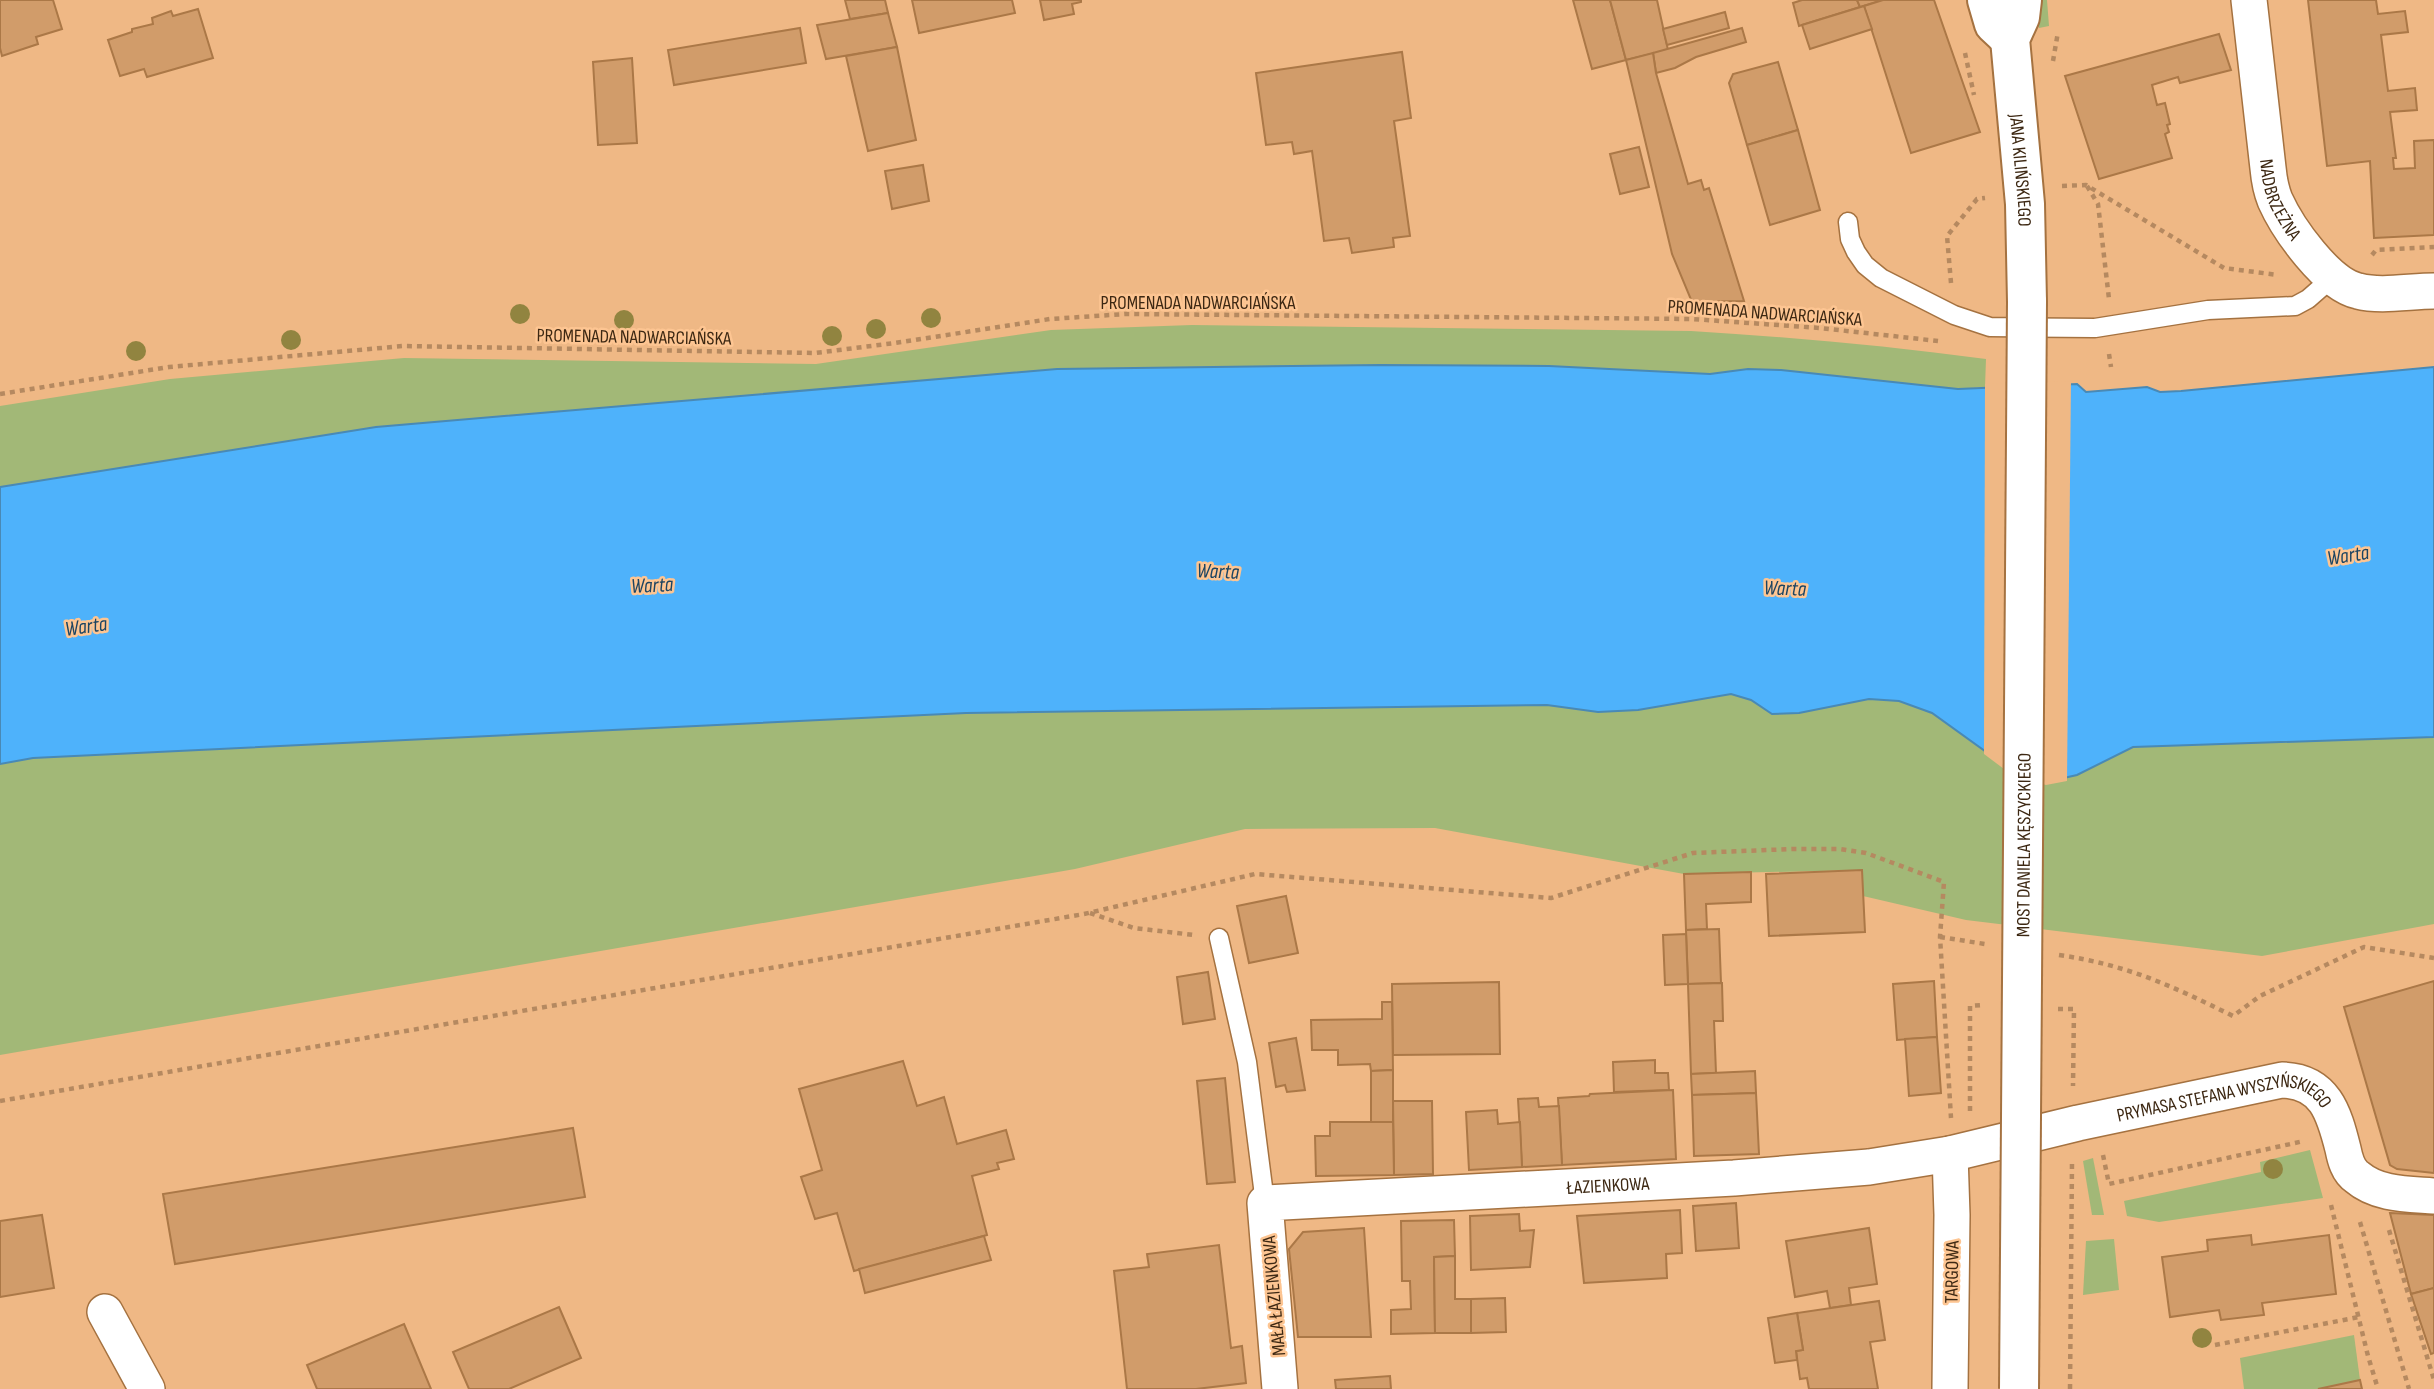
<svg xmlns="http://www.w3.org/2000/svg" width="2434" height="1389" viewBox="0 0 2434 1389" font-family="'Sofia Sans Condensed',sans-serif">
<style>
.green{fill:#a2b877}
.water{fill:#4eb2fb;stroke:#4989b5;stroke-width:2}
.pier{fill:#efb885}
.building{fill:#d19c6a;stroke:#ab7847;stroke-width:2}
.lines{fill:none;stroke-linecap:round;stroke-linejoin:round}
.service-casing{stroke:#a57240;stroke-width:21}
.minor-casing{stroke:#a57240;stroke-width:38}
.tertiary-casing{stroke:#a57240;stroke-width:42}
.path{stroke:#b58960;stroke-width:4.5;stroke-dasharray:5 5;stroke-linecap:butt}
.service{stroke:#fff;stroke-width:18}
.minor{stroke:#fff;stroke-width:35}
.tertiary{stroke:#fff;stroke-width:38}
.tertiary-bridge-casing{stroke:#a57240;stroke-width:42;stroke-linecap:butt}
.tertiary-bridge{stroke:#fff;stroke-width:38}
.tree{fill:#918440}
.labels{text-anchor:middle;stroke-width:5;stroke-linejoin:round;paint-order:stroke}
.street-label{font-size:19px;fill:#3d2813;stroke:#fdc592}
.water-label{font-size:21px;font-style:italic;fill:#1c4462;stroke:#fdc592}
</style>
<rect width="100%" height="100%" fill="#efb885"/>
<g class="green">
<path d="M2037,0H2047L2049,26L2039,28Z"/>
<path d="M1192,325L1691,331C1790,337 1888,346 1986,359L1985,387L1958,389L1781,370L1748,369L1710,374L1549,366L1057,369L376,427L0,487V406L170,379L404,358L816,364L1051,330Z"/>
<path d="M1731,694L1751,700L1772,714L1799,713L1869,699L1899,701L1932,713L1967,736L2077,775L2133,747L2434,737V924L2262,956L1966,920L1863,896L1862,870L1684,874L1435,828L1245,829L1075,869L0,1055V764L32,758L966,713L1547,705L1598,712Z"/>
<path d="M2310,1150L2323,1198L2159,1222L2127,1216L2124,1201L2261,1172L2260,1162Z"/>
<path d="M2093,1158L2104,1215H2092L2083,1161Z"/>
<path d="M2114,1239L2119,1290L2083,1295L2086,1241Z"/>
<path d="M2354,1335L2360,1380L2318,1389H2244L2240,1358Z"/>
</g>
<path class="water" d="M1380,365L1549,366L1710,374L1748,369L1781,370L1958,389L2077,384L2086,392L2147,387L2160,392L2181,391L2434,367V737L2133,747L2077,775L2046,782L2014,772L1932,713L1899,701L1869,699L1799,713L1772,714L1751,700L1731,694L1638,710L1598,712L1547,705L966,713L33,758L0,764V487L376,427L1057,369Z"/>
<path class="pier" d="M2071,381L2067,781L2046,785L2012,775L1984,754L1985,384Z"/>
<g class="building">
<path d="M0,0H53L62,29L36,37L38,44L2,56L0,48Z"/>
<path d="M845,0H885L888,13L850,19Z"/>
<path d="M912,0H1012L1015,13L919,33Z"/>
<path d="M1040,0H1081V2L1072,4L1074,14L1044,20Z"/>
<path d="M1573,0H1610L1626,60L1592,69Z"/>
<path d="M1610,0H1657L1668,50L1626,60Z"/>
<path d="M1802,0H1857L1860,7L1799,26L1793,3Z"/>
<path d="M1857,0H1883L1860,7Z"/>
<path d="M1883,0H1934L1980,132L1911,153L1864,6Z"/>
<path d="M2308,0H2376L2378,14L2405,11L2408,32L2381,35L2388,91L2415,88L2417,110L2390,112L2396,158H2393L2394,169L2415,168L2414,141L2434,140V235L2374,238L2370,161L2327,166Z"/>
<path d="M1864,6L1872,29L1810,49L1802,25Z"/>
<path d="M198,9L213,58L147,77L144,69L120,76L108,40L132,32V29L153,24L152,18L171,11L173,16Z"/>
<path d="M1725,12L1729,28L1667,45L1663,29Z"/>
<path d="M888,13L897,47L826,59L817,25Z"/>
<path d="M800,28L806,63L674,85L668,50Z"/>
<path d="M1742,28L1746,42L1696,57L1675,68L1656,73L1653,53Z"/>
<path d="M2219,34L2231,70L2180,83L2178,77L2152,85L2157,105L2165,103L2170,124L2167,125L2169,132L2165,134L2172,158L2099,179L2065,76Z"/>
<path d="M897,47L916,140L868,151L846,56Z"/>
<path d="M1402,52L1411,118L1394,121L1410,236L1393,238L1394,247L1352,253L1349,238L1324,241L1312,151L1294,154L1292,142L1266,145L1256,73Z"/>
<path d="M1653,53L1656,73L1688,184L1701,180L1704,190L1709,188L1744,301L1692,302L1672,254L1626,60Z"/>
<path d="M632,58L637,143L598,145L593,62Z"/>
<path d="M1778,62L1798,130L1747,145L1729,83L1733,74Z"/>
<path d="M1798,130L1820,210L1770,225L1747,145Z"/>
<path d="M1639,147L1649,187L1620,194L1610,154Z"/>
<path d="M923,165L929,201L892,209L885,171Z"/>
<path d="M1862,870L1865,932L1769,936L1766,874Z"/>
<path d="M1751,872V902L1706,904L1707,929L1686,930L1684,874Z"/>
<path d="M1286,896L1298,953L1249,963L1237,906Z"/>
<path d="M1719,929L1721,983L1688,984L1686,930Z"/>
<path d="M1686,934L1688,984L1665,985L1663,935Z"/>
<path d="M1208,972L1215,1019L1183,1024L1177,977Z"/>
<path d="M1934,981L1937,1037L1897,1040L1893,984Z"/>
<path d="M2434,981V1173L2397,1169L2390,1165L2344,1007Z"/>
<path d="M1499,982L1500,1054L1393,1055L1392,984Z"/>
<path d="M1722,983L1723,1021H1714L1716,1073L1691,1074L1688,984Z"/>
<path d="M1382,1002H1392L1393,1070L1371,1071L1370,1064L1338,1065V1050H1312L1311,1020L1382,1019Z"/>
<path d="M1937,1037L1941,1093L1909,1096L1905,1039Z"/>
<path d="M1296,1038L1305,1090L1287,1092L1285,1085L1276,1087L1269,1043Z"/>
<path d="M1655,1060V1073H1668L1669,1090L1614,1092L1613,1062Z"/>
<path d="M903,1061L917,1106L944,1097L957,1144L1006,1130L1014,1159L997,1163L999,1169L972,1176L987,1235L854,1271L837,1213L815,1219L801,1177L822,1170L799,1089Z"/>
<path d="M1393,1070V1122H1371V1071Z"/>
<path d="M1755,1071L1756,1093L1692,1095L1691,1074Z"/>
<path d="M1225,1078L1235,1182L1207,1184L1197,1081Z"/>
<path d="M1673,1090L1676,1159L1562,1165L1558,1098L1589,1096L1590,1094Z"/>
<path d="M1756,1093L1759,1154L1694,1156L1692,1095Z"/>
<path d="M1538,1098L1539,1107L1559,1106L1562,1165L1522,1167L1518,1099Z"/>
<path d="M1393,1101H1432L1433,1174L1394,1175Z"/>
<path d="M1497,1110L1498,1124L1520,1122L1522,1167L1469,1170L1466,1112Z"/>
<path d="M1330,1122H1393L1394,1175L1316,1176L1315,1136H1330Z"/>
<path d="M573,1128L585,1197L175,1264L163,1194Z"/>
<path d="M1736,1203L1739,1248L1696,1251L1693,1206Z"/>
<path d="M1680,1210L1682,1253L1666,1254L1667,1278L1584,1283L1577,1216Z"/>
<path d="M2390,1213L2434,1215V1288L2411,1294Z"/>
<path d="M1519,1214L1520,1231L1534,1230L1530,1267L1471,1270L1470,1216Z"/>
<path d="M42,1215L54,1288L0,1297V1221Z"/>
<path d="M1454,1220L1455,1256L1434,1257L1435,1333L1391,1334V1310L1411,1309L1410,1281H1402L1401,1221Z"/>
<path d="M1364,1228L1371,1337H1298L1289,1249L1303,1232Z"/>
<path d="M1869,1228L1877,1284L1849,1288L1851,1305L1830,1308L1827,1291L1795,1297L1786,1241Z"/>
<path d="M2251,1235L2252,1245L2329,1235L2336,1294L2262,1303L2264,1315L2221,1320L2219,1310L2170,1317L2162,1257L2208,1251L2207,1240Z"/>
<path d="M984,1236L991,1260L865,1293L859,1269Z"/>
<path d="M1219,1245L1231,1348L1242,1346L1246,1383L1196,1389H1127L1114,1271L1149,1267L1147,1254Z"/>
<path d="M1455,1256V1299H1471V1333H1435L1434,1257Z"/>
<path d="M2434,1288V1353L2431,1354L2411,1294Z"/>
<path d="M1505,1298L1506,1332L1471,1333V1299Z"/>
<path d="M1879,1301L1885,1340L1870,1342L1878,1389H1809L1807,1378L1800,1379L1796,1351L1803,1350L1797,1313Z"/>
<path d="M559,1307L581,1358L509,1389H469L453,1352Z"/>
<path d="M1797,1313L1803,1350L1796,1351L1797,1360L1775,1363L1768,1318Z"/>
<path d="M404,1324L431,1389H317L307,1365Z"/>
<path d="M1390,1376L1391,1389H1336L1335,1380Z"/>
<path d="M2360,1380L2362,1389H2318Z"/>
</g>
<g class="lines">
<g class="service-casing">
<g id="service">
<path d="M1848,222L1850,239L1856,252L1865,265L1881,278L1954,315L1990,327L2095,328L2208,310L2295,306L2308,299L2332,278"/>
<path d="M1219,938L1247,1062L1265,1203"/>
</g>
</g>
<g class="minor-casing">
<g id="minor">
<path id="s1" d="M2249,0L2268,168C2269,179 2271,190 2275,200C2288,229 2327,284 2358,291C2381,297 2410,291 2434,291"/>
<path d="M1950,1154L1952,1215L1950,1389"/>
<path d="M105,1312L147,1389"/>
<path id="s2" d="M1280,1389L1265,1203L1734,1178L1869,1167L1950,1154L2078,1123L2282,1080C2325,1081 2334,1113 2343,1149C2345,1159 2348,1171 2357,1177C2378,1195 2408,1194 2434,1196"/>
</g>
</g>
<g class="tertiary-casing">
<g id="tertiary">
<path d="M1987,0L1994,24L2010,39"/>
<path id="s3" d="M2022,0L2020,17L2010,39L2025,204L2027,302"/>
</g>
</g>
<g class="path">
<path d="M1965,53L1974,95"/>
<path d="M2053,61L2058,32"/>
<path d="M2062,186L2086,185L2224,268L2278,275"/>
<path d="M2087,186L2098,204L2109,299"/>
<path d="M2372,255L2376,250L2434,247"/>
<path d="M1951,283L1947,236L1977,199L1985,198"/>
<path d="M2109,354L2111,367"/>
<path d="M0,394L169,367L403,346L815,353L895,343L1050,319L1126,314L1692,319L1820,328L1938,341"/>
<path d="M1090,913L1134,928L1194,935"/>
<path d="M1940,937L1985,944"/>
<path d="M2059,955C2128,965 2172,986 2233,1016L2260,996L2364,947L2434,958"/>
<path d="M2058,1009H2074L2073,1086"/>
<path d="M0,1101L1084,914L1255,874L1551,898L1693,853L1792,849H1839L1866,853L1944,882L1940,937L1951,1118"/>
<path d="M1970,1111V1006L1983,1005"/>
<path d="M2103,1155L2109,1184L2304,1141"/>
<path d="M2331,1205L2368,1356L2378,1389"/>
<path d="M2360,1222L2409,1389"/>
<path d="M2389,1230L2434,1380"/>
<path d="M2215,1345L2359,1317"/>
<path d="M2070,1389L2072,1162"/>
</g>
<use href="#service" class="service"/>
<use href="#minor" class="minor"/>
<use href="#tertiary" class="tertiary"/>
<g class="tertiary-bridge-casing">
<g id="tertiary-bridge">
<path id="s4" d="M2019,1389L2027,302"/>
</g>
</g>
<use href="#tertiary-bridge" class="tertiary-bridge"/>
</g>
<g class="tree">
<circle cx="520" cy="314" r="10"/>
<circle cx="931" cy="318" r="10"/>
<circle cx="624" cy="320" r="10"/>
<circle cx="876" cy="329" r="10"/>
<circle cx="832" cy="336" r="10"/>
<circle cx="291" cy="340" r="10"/>
<circle cx="136" cy="351" r="10"/>
<circle cx="2273" cy="1169" r="10"/>
<circle cx="2202" cy="1338" r="10"/>
</g>
<g class="labels">
<g class="street-label">
<text dy="7" stroke="none"><textPath href="#s3" startOffset="173">JANA KILIŃSKIEGO</textPath></text>
<text dy="7" stroke="none"><textPath href="#s1" startOffset="203">NADBRZEŻNA</textPath></text>
<text x="1198" y="309">PROMENADA NADWARCIAŃSKA</text>
<text transform="translate(1765 312) rotate(4)" y="7">PROMENADA NADWARCIAŃSKA</text>
<text transform="translate(634 336) rotate(1)" y="7">PROMENADA NADWARCIAŃSKA</text>
<text dy="7" stroke="none"><textPath href="#s4" startOffset="544">MOST DANIELA KĘSZYCKIEGO</textPath></text>
<text dy="7" stroke="none"><textPath href="#s2" startOffset="1157">PRYMASA STEFANA WYSZYŃSKIEGO</textPath></text>
<text dy="7" stroke="none"><textPath href="#s2" startOffset="530">ŁAZIENKOWA</textPath></text>
<text transform="translate(1951 1272) rotate(-89)" y="7">TARGOWA</text>
<text transform="translate(1273 1296) rotate(-95)" y="7">MAŁA ŁAZIENKOWA</text>
</g>
<g class="water-label">
<text transform="translate(2348 555) rotate(-9)" y="7">Warta</text>
<text transform="translate(1218 571) rotate(2)" y="7">Warta</text>
<text transform="translate(652 585) rotate(-3)" y="7">Warta</text>
<text transform="translate(1785 588) rotate(2)" y="7">Warta</text>
<text transform="translate(86 626) rotate(-8)" y="7">Warta</text>
</g>
</g>
</svg>
